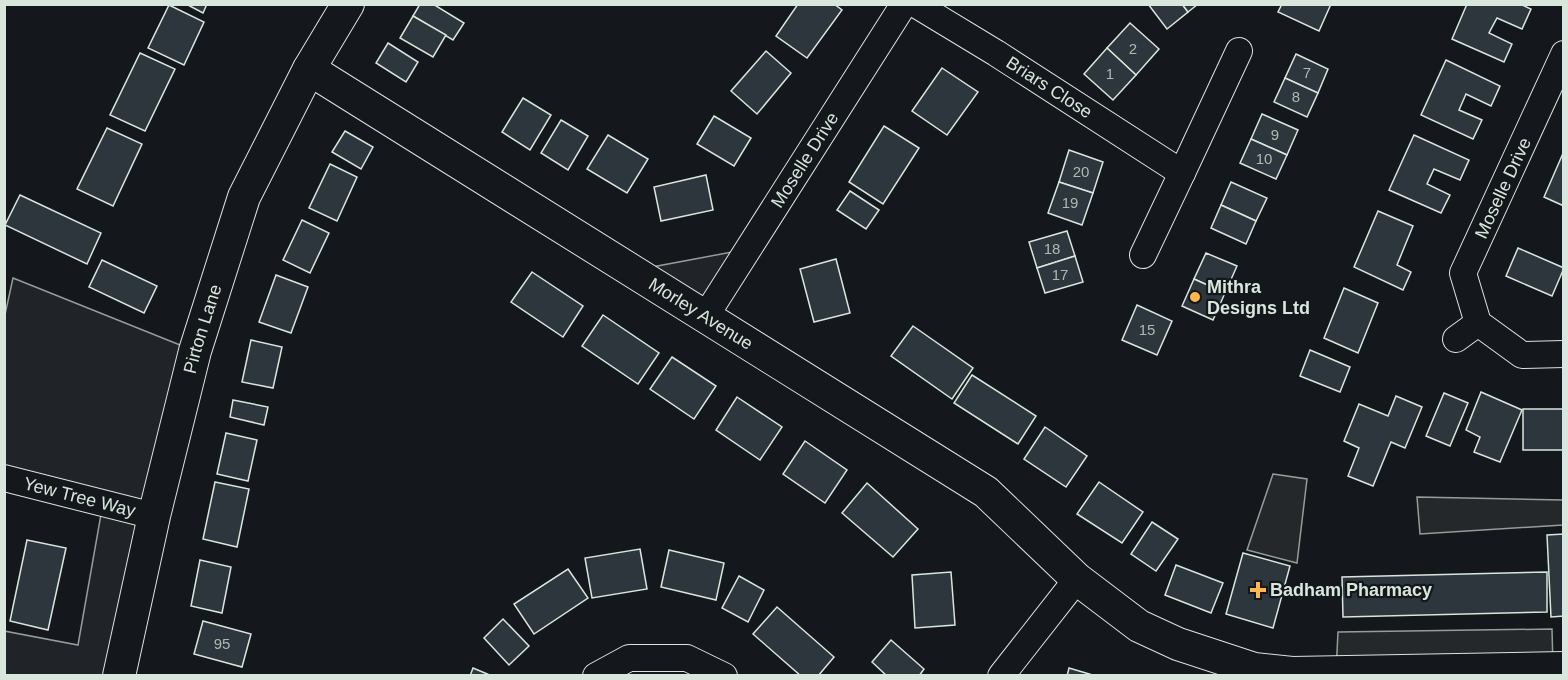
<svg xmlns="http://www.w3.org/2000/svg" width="1568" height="680" viewBox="0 0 1568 680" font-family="Arial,sans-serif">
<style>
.green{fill:#202428;stroke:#939e99;stroke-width:1.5}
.parking{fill:#24282b;stroke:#939e99;stroke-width:1.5}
.building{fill:#2c363c;stroke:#d8e6dc;stroke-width:1.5}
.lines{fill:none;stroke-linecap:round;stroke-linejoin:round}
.minor-casing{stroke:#d8e6dc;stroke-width:28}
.tertiary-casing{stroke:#d8e6dc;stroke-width:34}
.minor{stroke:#14181c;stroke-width:26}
.tertiary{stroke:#14181c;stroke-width:32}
.poi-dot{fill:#ffb74d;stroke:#14181c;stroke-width:2}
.labels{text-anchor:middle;stroke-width:4.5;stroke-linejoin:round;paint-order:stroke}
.number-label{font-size:15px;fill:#adbab4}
.street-label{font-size:18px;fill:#d8e6dc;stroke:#14181c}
.poi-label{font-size:18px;font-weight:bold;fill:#d8e6dc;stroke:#14181c;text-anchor:start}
</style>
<rect width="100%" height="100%" fill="#14181c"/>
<g class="green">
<path d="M748,249L705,317L631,271Z"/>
<path d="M13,278L195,351L119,675H5L4,631L78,645L103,503L5,478L4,319Z"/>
</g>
<g class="parking">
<path d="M1273,474L1307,479L1297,563L1247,550Z"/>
<path d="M1417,497L1563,500V525L1420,534Z"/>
<path d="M1552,629L1553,668L1336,672L1338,632Z"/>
</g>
<g class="building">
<path d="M186,4H207L203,13Z"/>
<path d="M420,4H433L464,23L453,40L413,16Z"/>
<path d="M798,4H834L842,10L807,58L776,36Z"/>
<path d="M1148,4H1182L1188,12L1167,29Z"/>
<path d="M1182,4H1198L1188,12Z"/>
<path d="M1282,4H1331L1319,31L1278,12Z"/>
<path d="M1467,4H1520L1531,9L1522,29L1497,18L1489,33L1512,44L1504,62L1452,39Z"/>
<path d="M169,5L204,22L184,65L148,48Z"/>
<path d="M413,16L446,35L433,57L400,38Z"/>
<path d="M1130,23L1159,49L1136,75L1107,48Z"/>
<path d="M388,43L418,62L406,82L376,63Z"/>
<path d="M1107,48L1136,75L1113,100L1084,74Z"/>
<path d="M766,51L791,73L757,114L731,91Z"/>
<path d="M140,53L175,69L145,131L110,115Z"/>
<path d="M1296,54L1328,69L1318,93L1285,78Z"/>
<path d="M1446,60L1500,86L1491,106L1466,94L1459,110L1482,120L1473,139L1421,115Z"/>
<path d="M942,68L978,92L947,135L912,111Z"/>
<path d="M1285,78L1318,93L1307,117L1274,102Z"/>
<path d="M523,98L551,115L530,150L502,132Z"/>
<path d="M1262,114L1298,130L1287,155L1251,139Z"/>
<path d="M714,116L751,138L734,166L697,144Z"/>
<path d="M561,120L588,136L568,170L541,153Z"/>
<path d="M884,126L919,148L883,204L849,182Z"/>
<path d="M107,128L142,144L113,206L77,189Z"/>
<path d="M345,131L373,147L361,169L332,152Z"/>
<path d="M608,135L648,159L627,193L587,169Z"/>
<path d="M1414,135L1469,160L1460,180L1434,169L1427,184L1450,195L1441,213L1389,190Z"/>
<path d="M1251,139L1287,155L1276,179L1240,163Z"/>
<path d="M1069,150L1103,162L1093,193L1059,182Z"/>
<path d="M1564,151V206L1544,197Z"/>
<path d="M330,164L357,177L337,221L309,208Z"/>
<path d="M706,175L713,210L661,221L654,187Z"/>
<path d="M1059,182L1093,193L1082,225L1048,213Z"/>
<path d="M1231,182L1267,198L1256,221L1221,205Z"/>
<path d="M850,191L879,210L866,229L837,210Z"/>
<path d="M20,195L101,233L87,264L5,225Z"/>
<path d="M1221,205L1256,221L1246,244L1211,228Z"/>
<path d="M1378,211L1413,226L1397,265L1411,272L1403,290L1354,267Z"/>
<path d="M302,220L329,233L310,273L283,260Z"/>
<path d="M1067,231L1075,256L1037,268L1029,242Z"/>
<path d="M1518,248L1564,268L1552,296L1506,276Z"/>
<path d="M1206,253L1237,266L1225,293L1194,279Z"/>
<path d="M1075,256L1083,282L1045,293L1037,268Z"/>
<path d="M836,259L850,313L814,322L800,269Z"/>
<path d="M102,260L157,286L144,313L89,287Z"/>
<path d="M532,272L583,306L563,337L511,302Z"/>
<path d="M276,275L308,287L291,333L259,322Z"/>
<path d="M1194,279L1225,293L1213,320L1182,306Z"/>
<path d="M1344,288L1378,303L1358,353L1324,338Z"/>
<path d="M1137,305L1172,321L1157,355L1122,340Z"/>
<path d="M603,315L659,353L638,384L582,346Z"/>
<path d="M913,326L973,368L952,399L891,356Z"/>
<path d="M251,340L282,347L273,388L242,382Z"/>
<path d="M1310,350L1350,367L1340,392L1300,376Z"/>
<path d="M672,357L716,386L694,419L650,389Z"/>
<path d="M972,375L1036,416L1018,444L954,403Z"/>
<path d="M1481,392L1522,410L1500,462L1474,452L1480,437L1466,430Z"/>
<path d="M1444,393L1468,403L1450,446L1426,436Z"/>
<path d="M1396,396L1422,407L1405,448L1391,442L1373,486L1348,476L1359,448L1344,441L1359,404L1388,416Z"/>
<path d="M737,397L782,427L760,460L716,430Z"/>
<path d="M233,400L268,407L264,425L230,417Z"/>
<rect x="1523" y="409" width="41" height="41"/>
<path d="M1045,427L1087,456L1066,487L1024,459Z"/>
<path d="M226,433L257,440L248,481L217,474Z"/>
<path d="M805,441L847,470L825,503L783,474Z"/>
<path d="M215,482L249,489L237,547L203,539Z"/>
<path d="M1099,482L1143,512L1122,543L1077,514Z"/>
<path d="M867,483L918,529L893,557L842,513Z"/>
<path d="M1152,522L1178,539L1156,571L1131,554Z"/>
<path d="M1564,534V616L1551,617L1547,535Z"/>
<path d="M27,540L66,548L48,630L10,621Z"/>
<path d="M640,549L647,589L592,598L585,558Z"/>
<path d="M669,550L724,563L716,600L661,587Z"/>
<path d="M1243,553L1290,566L1273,628L1226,614Z"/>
<path d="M200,560L231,567L222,613L191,606Z"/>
<path d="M1176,565L1223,583L1211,613L1165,595Z"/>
<path d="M568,569L588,598L534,634L514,604Z"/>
<path d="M951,572L955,625L915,628L912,575Z"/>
<path d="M1547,572V612L1343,617L1342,577Z"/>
<path d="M739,576L764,590L748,622L722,608Z"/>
<path d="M777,607L834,657L818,676H801L753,634Z"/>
<path d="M503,619L529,646L509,665L484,638Z"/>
<path d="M203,621L251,634L242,667L194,654Z"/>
<path d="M891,640L924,669L919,676H887L872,662Z"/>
<path d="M473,668L492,676H470Z"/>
<path d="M1069,668L1096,676H1067Z"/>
</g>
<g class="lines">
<g class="minor-casing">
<g id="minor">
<path id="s1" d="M915,4L996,53L1182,173L1239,51"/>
<path d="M1564,54L1463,273L1478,323L1522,355L1564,354"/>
<path d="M1143,255L1182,173"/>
<path id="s2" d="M705,317L904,4"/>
<path d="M1456,339L1478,323"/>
<path id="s3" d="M4,478L154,516"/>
<path d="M596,676L629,658H687L724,676"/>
<path d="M1001,676L1077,579"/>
</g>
</g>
<g class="tertiary-casing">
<g id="tertiary">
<path id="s4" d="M309,69L986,492L1077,579L1139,626L1178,644L1254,669L1292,673L1564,668"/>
<path id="s5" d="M119,676L154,516L195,351L244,197L309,69L348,4"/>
</g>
</g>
<use href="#minor" class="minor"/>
<use href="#tertiary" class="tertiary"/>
</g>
<g class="poi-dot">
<circle cx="1195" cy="297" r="6"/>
<path d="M1255 581h6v6h6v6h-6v6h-6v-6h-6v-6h6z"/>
</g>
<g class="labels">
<g class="number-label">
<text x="1133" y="54">2</text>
<text x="1307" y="78">7</text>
<text x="1110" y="79">1</text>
<text x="1296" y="102">8</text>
<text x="1275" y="140">9</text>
<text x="1264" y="164">10</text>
<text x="1081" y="177">20</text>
<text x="1070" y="208">19</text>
<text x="1052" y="254">18</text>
<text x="1060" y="280">17</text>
<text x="1147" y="335">15</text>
<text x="222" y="649">95</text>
</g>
<g class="street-label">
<text dy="6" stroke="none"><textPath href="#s1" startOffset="158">Briars Close</textPath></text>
<text dy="6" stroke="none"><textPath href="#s2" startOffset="186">Moselle Drive</textPath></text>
<text transform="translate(1503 188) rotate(-65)" y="6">Moselle Drive</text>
<text dy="6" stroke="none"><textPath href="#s4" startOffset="462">Morley Avenue</textPath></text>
<text dy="6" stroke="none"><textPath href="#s5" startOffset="357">Pirton Lane</textPath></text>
<text dy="6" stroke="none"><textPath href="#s3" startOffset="78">Yew Tree Way</textPath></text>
</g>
<g class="poi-label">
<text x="1207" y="293">Mithra<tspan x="1207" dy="21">Designs Ltd</tspan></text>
<text x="1270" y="596">Badham Pharmacy</text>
</g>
</g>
<rect width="1568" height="680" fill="none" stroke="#d8e6dc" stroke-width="12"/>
</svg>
